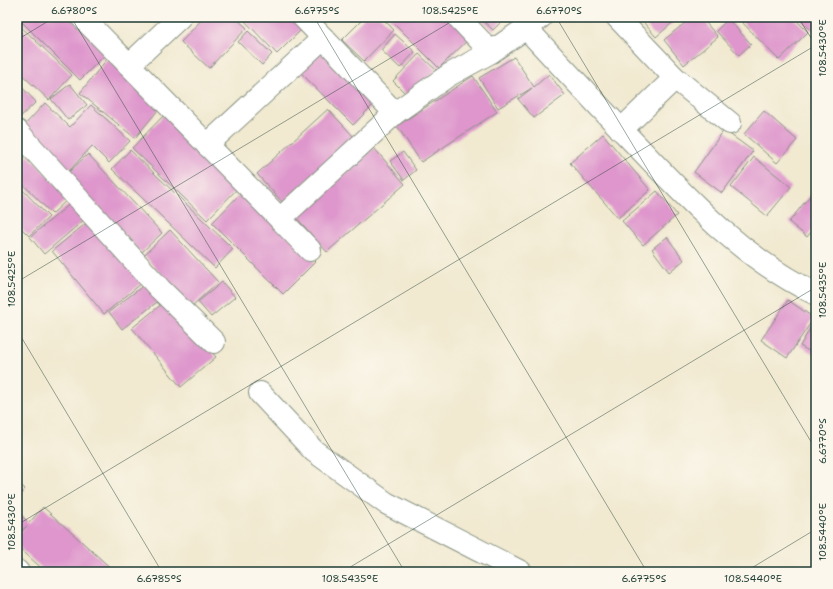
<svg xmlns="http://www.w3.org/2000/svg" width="833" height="589" viewBox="0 0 833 589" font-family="'Shantell Sans',sans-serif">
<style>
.building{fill:#de96cc}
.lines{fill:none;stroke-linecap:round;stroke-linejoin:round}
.minor-casing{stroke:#889382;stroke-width:24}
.minor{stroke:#fff;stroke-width:22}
.ticks{fill:none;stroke:#1f3d34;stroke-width:1;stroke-opacity:0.45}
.neatline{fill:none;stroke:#1f3d34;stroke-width:1.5}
.ticks-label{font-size:10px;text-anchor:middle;fill:#1f3d34}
</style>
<rect width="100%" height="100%" fill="#fbf7ec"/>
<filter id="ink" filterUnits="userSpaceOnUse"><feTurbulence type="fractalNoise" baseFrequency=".025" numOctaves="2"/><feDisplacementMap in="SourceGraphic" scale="8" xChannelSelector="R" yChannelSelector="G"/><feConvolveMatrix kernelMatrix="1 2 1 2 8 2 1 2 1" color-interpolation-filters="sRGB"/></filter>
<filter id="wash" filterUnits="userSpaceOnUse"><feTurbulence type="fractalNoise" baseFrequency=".012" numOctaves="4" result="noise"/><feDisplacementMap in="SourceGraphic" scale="16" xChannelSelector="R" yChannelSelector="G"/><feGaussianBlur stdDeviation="0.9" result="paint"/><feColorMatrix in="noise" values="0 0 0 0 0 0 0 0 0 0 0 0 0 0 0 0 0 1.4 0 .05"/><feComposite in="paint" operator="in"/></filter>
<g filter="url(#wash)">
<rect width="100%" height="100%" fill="#f1e9d0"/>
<g id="blocks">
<g class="building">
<path d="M20,17H70L107,53L80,80L19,19Z"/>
<path d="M204,17H235L247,28L209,68L181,42Z"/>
<path d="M241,17H296L305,26L277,54Z"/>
<path d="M365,17H381L394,30L364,61L342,40Z"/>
<path d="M388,17H451L471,37L439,68Z"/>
<path d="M479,17H506L493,30Z"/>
<path d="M639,17H679L656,37Z"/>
<path d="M692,17H701L718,37L684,65L664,40Z"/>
<path d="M737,17H793L808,32L779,60Z"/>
<path d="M797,17H816V24L811,30Z"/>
<path d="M728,19L751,44L739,55L716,31Z"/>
<path d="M17,23L72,75L49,100L17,70Z"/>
<path d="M248,31L272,54L262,65L238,42Z"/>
<path d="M395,34L415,52L400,68L381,50Z"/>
<path d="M324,45L379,99L353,125L298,70Z"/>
<path d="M419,54L436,70L409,97L393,81Z"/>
<path d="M514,57L534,87L549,74L565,95L534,118L518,99L532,88L498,108L479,78Z"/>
<path d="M107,59L163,104L135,138L80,93Z"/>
<path d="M473,76L497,112L421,162L397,126Z"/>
<path d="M17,82L36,102L17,120Z"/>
<path d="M70,84L87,105L68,120L51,99Z"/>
<path d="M45,103L70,127L91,105L130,141L109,163L92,146L69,171L22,128Z"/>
<path d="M328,109L355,138L283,203L257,174Z"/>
<path d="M168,111L242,184L207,220L132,148Z"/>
<path d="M764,111L797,140L777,163L744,134Z"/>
<path d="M724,130L753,151L722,193L694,172Z"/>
<path d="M603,134L650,190L618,218L570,163Z"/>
<path d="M374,148L405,184L327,252L296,217Z"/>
<path d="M130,150L233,249L215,268L112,169Z"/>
<path d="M403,152L416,170L404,180L390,161Z"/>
<path d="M88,154L162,233L141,253L67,174Z"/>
<path d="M28,155L69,198L52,214L17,178V165Z"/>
<path d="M754,157L791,187L767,216L731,187Z"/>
<path d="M17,184L49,217L29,236L17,224Z"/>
<path d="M816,188V226L807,237L789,222Z"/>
<path d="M244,190L315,262L283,294L212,223Z"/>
<path d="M657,191L677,215L643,245L622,221Z"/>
<path d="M71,203L84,220L44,254L30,237Z"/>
<path d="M90,220L142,283L104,314L52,251Z"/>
<path d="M170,230L218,282L191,307L144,255Z"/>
<path d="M667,237L684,260L669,272L652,249Z"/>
<path d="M148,282L161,299L122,329L109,312Z"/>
<path d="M222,282L235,297L211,317L198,302Z"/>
<path d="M168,299L216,357L181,387L132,328Z"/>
<path d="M788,300L814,318L787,358L761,340Z"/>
<path d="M816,318V355L800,346Z"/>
<path d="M17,481L25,489L17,498Z"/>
<path d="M43,507L82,542L115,572H46L17,546V536L27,526L17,535V511L29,523Z"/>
</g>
</g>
</g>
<g filter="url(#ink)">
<use href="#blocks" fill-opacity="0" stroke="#889382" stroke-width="1"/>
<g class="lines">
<g class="minor-casing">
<g id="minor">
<path d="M82,17L280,219L395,113L449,75L491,52L526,28"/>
<path d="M303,17L395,113"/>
<path d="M458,17L491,52"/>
<path d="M541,17L526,28C564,69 602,110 641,150C693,205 747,261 816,294"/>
<path d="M617,17L675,78L621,130"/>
<path d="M129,65L180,17"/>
<path d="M675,78L730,123"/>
<path d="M17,131L160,289L214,342"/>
<path d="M207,145L323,38"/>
<path d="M280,219L310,250"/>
<path d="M260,393L314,451L386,503L521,572"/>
<path d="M17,571L18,572"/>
</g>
</g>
<use href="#minor" class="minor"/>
</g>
</g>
<path class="ticks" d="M71,17L405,572M314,17L647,572M556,17L816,450M798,17L816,46M17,40L55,17M17,282L459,17M17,330L162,572M17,525L816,45M342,572L816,287M745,572L816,529"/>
<rect width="833" height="589" fill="none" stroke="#fbf7ec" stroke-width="44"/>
<rect x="22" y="22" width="789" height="545" class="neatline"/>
<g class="ticks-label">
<text x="74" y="14">6.6780°S</text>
<text x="317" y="14">6.6775°S</text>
<text x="450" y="14">108.5425°E</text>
<text x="559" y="14">6.6770°S</text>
<text transform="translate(822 48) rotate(-90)" y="4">108.5430°E</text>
<text transform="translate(11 279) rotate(-90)" y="4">108.5425°E</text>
<text transform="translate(822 290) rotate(-90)" y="4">108.5435°E</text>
<text transform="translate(822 441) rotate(-90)" y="4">6.6770°S</text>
<text transform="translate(11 522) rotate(-90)" y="4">108.5430°E</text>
<text transform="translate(822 532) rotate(-90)" y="4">108.5440°E</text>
<text x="159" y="582">6.6785°S</text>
<text x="350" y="582">108.5435°E</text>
<text x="644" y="582">6.6775°S</text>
<text x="753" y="582">108.5440°E</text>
</g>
</svg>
